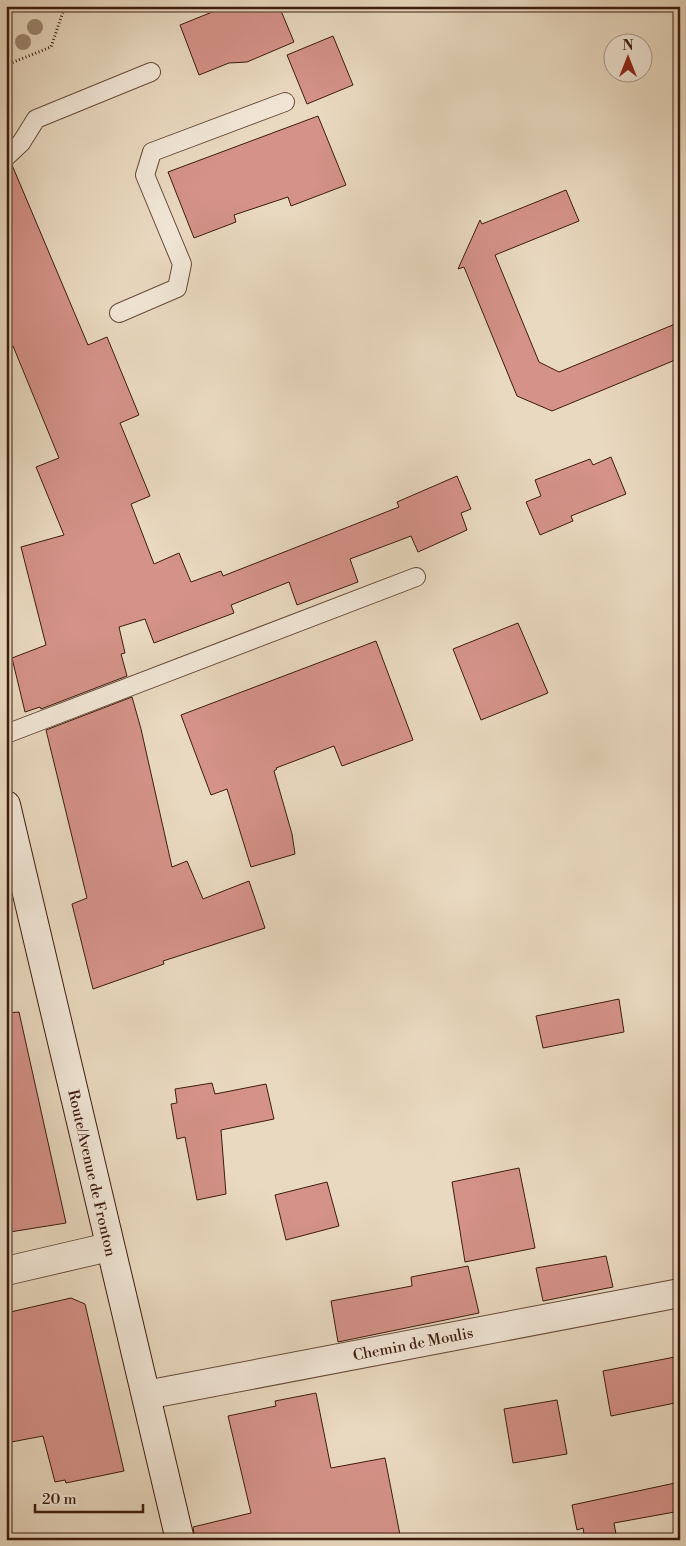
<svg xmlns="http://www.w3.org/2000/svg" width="686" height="1546" viewBox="0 0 686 1546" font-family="'Libre Bodoni',serif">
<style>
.building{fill:#d49288;stroke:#3d1c0e}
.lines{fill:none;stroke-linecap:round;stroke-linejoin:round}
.lane-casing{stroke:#684b3a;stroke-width:20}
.street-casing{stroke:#684b3a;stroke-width:30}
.secondary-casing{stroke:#3d1c0e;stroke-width:30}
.path{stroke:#3d1c0e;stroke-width:3;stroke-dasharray:1 2.5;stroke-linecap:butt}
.lane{stroke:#f1e6d6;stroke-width:18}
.street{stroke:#f1e6d6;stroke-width:28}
.secondary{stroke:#f1e6d6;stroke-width:28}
.tree{fill:#9b8770}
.labels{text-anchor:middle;stroke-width:4.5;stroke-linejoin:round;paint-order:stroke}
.street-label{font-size:15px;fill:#3d1c0e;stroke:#f1e6d6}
</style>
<rect width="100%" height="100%" fill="#e9d9c0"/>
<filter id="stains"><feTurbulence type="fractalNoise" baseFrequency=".004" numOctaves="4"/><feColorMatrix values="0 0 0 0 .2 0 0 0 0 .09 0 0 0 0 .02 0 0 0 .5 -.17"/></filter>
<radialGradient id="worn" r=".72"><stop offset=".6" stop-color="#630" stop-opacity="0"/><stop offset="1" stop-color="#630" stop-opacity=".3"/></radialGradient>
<g class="building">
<path d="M227,6H279L294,42L247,62L229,63L199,75L180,25Z"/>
<path d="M333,36L353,85L307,104L287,55Z"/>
<path d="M318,116L346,185L291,206L288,197L234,215L236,222L194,238L168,172Z"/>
<path d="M12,165L88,345L107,337L139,415L120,423L150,496L131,504L154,564L179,553L191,582L221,571L223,576L399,507L397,502L457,476L471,509L461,513L467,530L418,552L411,536L350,559L358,582L297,605L289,582L231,605L234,613L154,643L145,619L119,627L125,653L121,654L127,676L41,709L40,707L25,712L12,658L46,645L21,547L64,535L36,467L59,458L13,346L6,348V167Z"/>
<path d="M566,190L579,221L495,255L539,362L559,372L680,322V358L552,411L517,396L464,267L458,269L480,220L482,224Z"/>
<path d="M611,457L626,494L571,516L573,521L540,535L526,502L541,496L535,480L590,459L593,465Z"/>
<path d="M518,623L548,693L481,720L453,649Z"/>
<path d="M376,641L413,740L342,766L334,746L276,768L277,769L274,771L292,834L295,854L251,867L227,789L211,795L181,715Z"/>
<path d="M132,697L141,729L172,867L187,861L203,899L249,881L265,928L163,961L164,964L93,989L72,904L87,898L46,730Z"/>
<path d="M619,999L624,1032L543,1048L536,1016Z"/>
<path d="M19,1012L66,1223L10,1232L6,1211V1013Z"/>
<path d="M212,1083L215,1094L266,1084L274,1119L221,1130L226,1194L197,1200L185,1137L177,1139L171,1104L177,1103L175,1089Z"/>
<path d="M519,1168L535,1248L465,1262L452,1182Z"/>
<path d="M327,1182L339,1226L286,1240L275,1195Z"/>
<path d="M606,1256L613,1287L543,1301L536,1268Z"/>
<path d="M468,1266L479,1313L338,1342L331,1301L412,1286L411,1277Z"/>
<path d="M71,1298L85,1304L124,1471L66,1483L65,1480L55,1482L43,1436L6,1443V1313Z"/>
<path d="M680,1356V1402L611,1416L603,1371Z"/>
<path d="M316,1393L331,1468L385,1458L401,1540H195L193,1527L251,1513L228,1416L276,1406L275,1401Z"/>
<path d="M557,1400L567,1454L513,1463L504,1409Z"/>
<path d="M680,1482V1511L614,1523L617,1540H585L583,1528L577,1530L572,1505Z"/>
</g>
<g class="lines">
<g class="lane-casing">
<g id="lane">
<path d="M6,157L21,143L36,119L151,72"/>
<path d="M119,313L177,288L182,264L145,175L152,152L285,102"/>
<path d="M6,734L416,577"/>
</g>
</g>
<g class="street-casing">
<g id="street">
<path d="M6,1271L109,1247"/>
<path d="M146,1395L680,1293"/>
</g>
</g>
<g class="secondary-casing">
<path id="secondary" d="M6,805L180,1540"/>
</g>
<g class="path">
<path d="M121,6L130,10L137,6"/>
<path d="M6,65L51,47L65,6"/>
</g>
<use href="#lane" class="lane"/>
<use href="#street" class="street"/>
<use href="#secondary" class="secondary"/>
</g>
<g class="tree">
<circle cx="35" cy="27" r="8"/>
<circle cx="23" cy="42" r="8"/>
</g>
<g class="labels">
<g class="street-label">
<text transform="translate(92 1173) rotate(77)" y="5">Route/Avenue de Fronton</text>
<text transform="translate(413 1344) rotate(-11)" y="5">Chemin de Moulis</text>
</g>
</g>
<rect width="686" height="1546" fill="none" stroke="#e9d9c0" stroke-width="25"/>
<rect x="8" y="8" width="671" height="1531" fill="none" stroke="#3d1c0e" stroke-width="2.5"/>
<rect x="12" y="12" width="661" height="1521" fill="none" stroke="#3d1c0e"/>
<g transform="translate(628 58)"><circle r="24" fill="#f1e6d6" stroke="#a99586"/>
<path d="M0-4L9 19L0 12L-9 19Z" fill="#8f2418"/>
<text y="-8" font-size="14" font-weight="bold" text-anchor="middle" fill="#3d1c0e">N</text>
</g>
<path d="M35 1504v8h108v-8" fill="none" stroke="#3d1c0e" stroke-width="2.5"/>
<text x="42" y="1504" font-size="15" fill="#3d1c0e" stroke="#f1e6d6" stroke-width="4" paint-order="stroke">20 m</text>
<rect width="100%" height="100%" filter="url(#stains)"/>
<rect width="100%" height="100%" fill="url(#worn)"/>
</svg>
